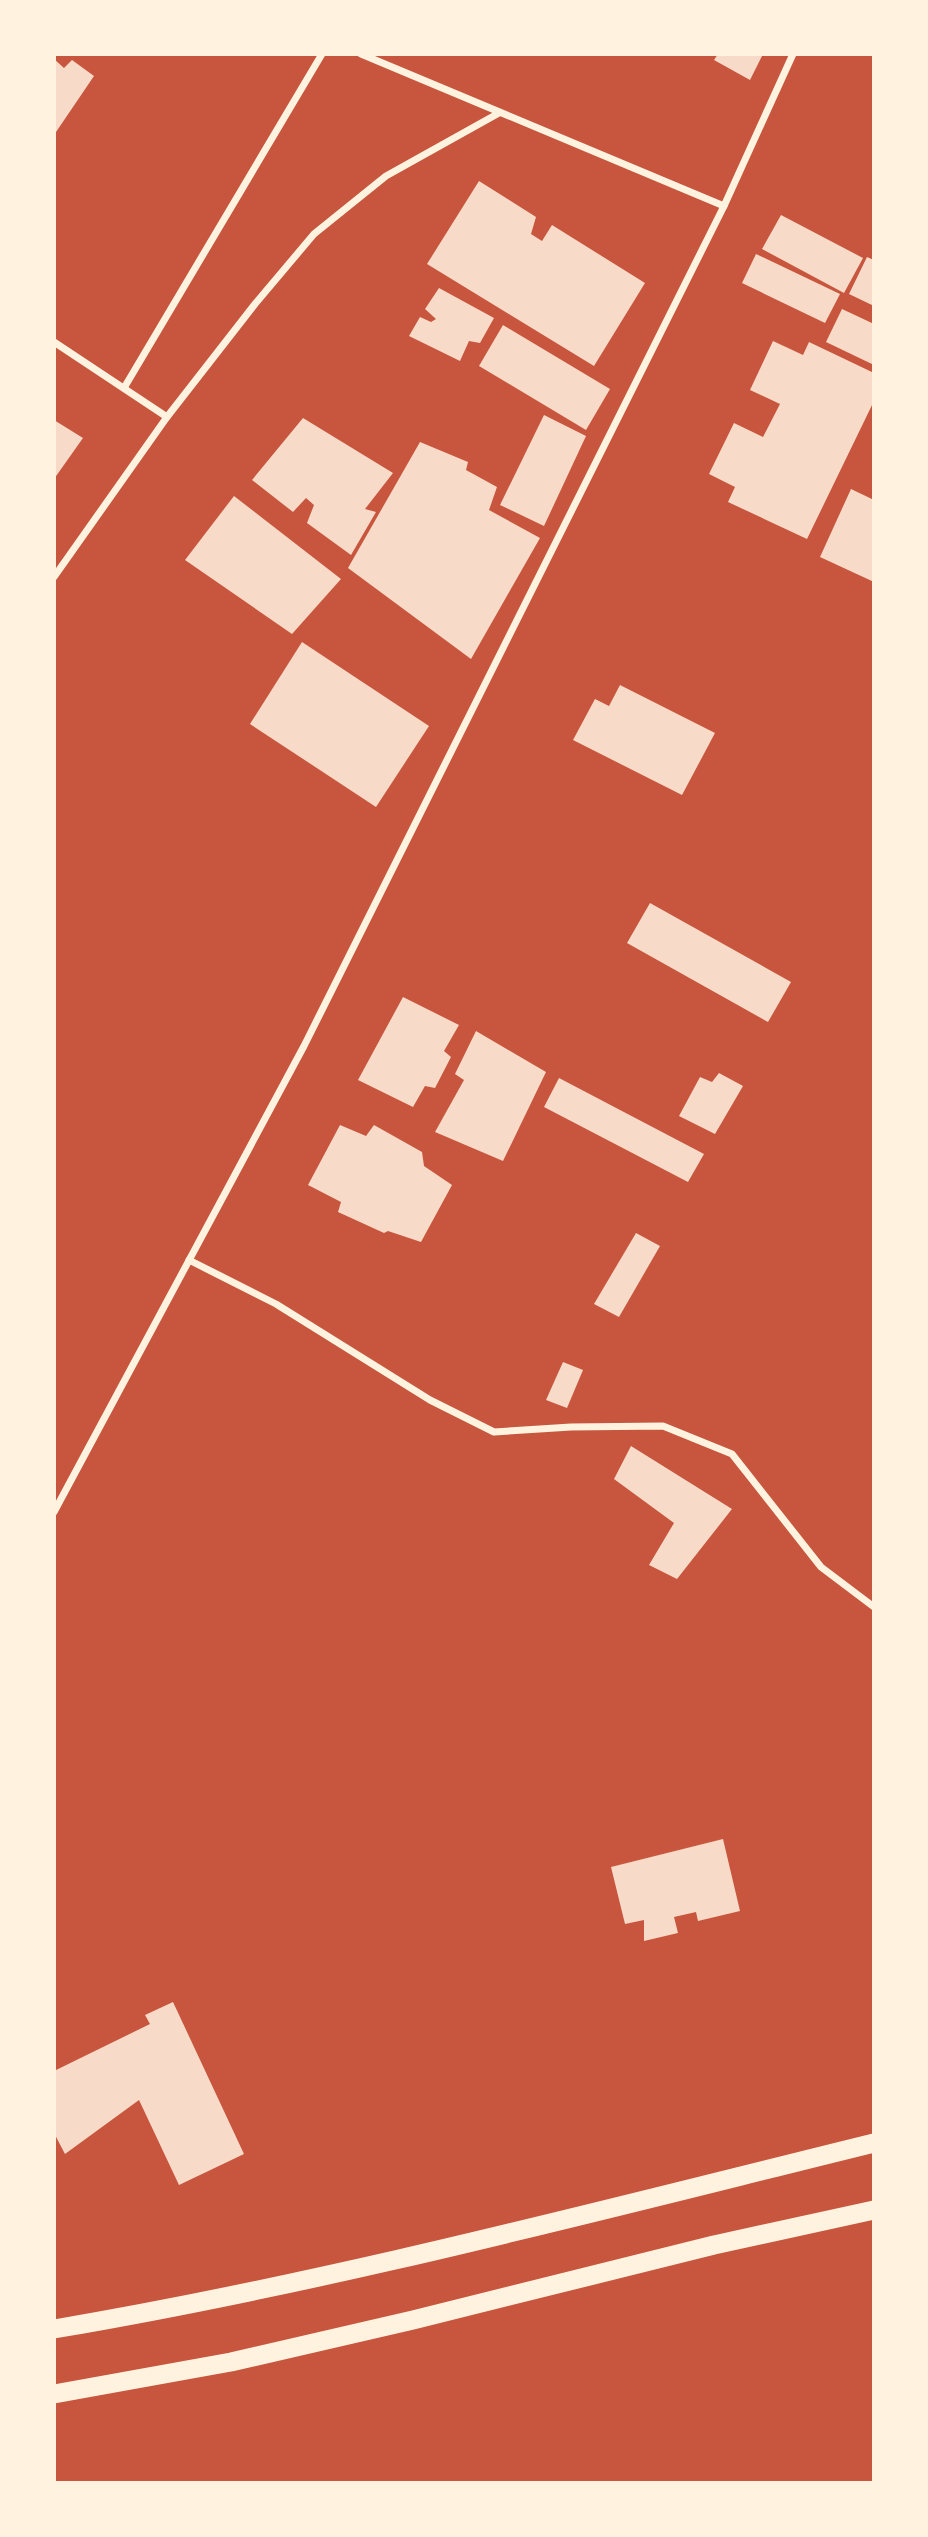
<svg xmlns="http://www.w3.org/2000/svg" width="928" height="2537" viewBox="0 0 928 2537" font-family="'DejaVu Sans',sans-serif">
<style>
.building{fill:#f7dbc8}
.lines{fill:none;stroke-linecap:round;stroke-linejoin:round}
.minor{stroke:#fff3e0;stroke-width:7}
.trunk{stroke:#fff3e0;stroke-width:19}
</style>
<rect width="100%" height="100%" fill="#c8553d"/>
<g class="building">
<path d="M718,54H763L750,80L714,60Z"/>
<path d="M54,59L64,68L72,60L94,76L54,135Z"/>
<path d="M479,181L536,217L531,234L542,241L552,225L645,283L594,366L427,264Z"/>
<path d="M781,215L863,258L844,293L762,249Z"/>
<path d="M756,254L840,294L825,323L742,283Z"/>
<path d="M867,257L874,260V306L849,294Z"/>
<path d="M439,288L494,318L480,343L469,341L460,361L409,336L420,317L431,322L436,319L425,309Z"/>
<path d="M842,309L874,324V365L826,342Z"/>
<path d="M503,325L610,389L586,430L479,366Z"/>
<path d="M773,341L803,355L809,342L874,373V401L807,539L728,502L735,487L709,474L734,423L763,437L780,404L750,390Z"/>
<path d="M544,415L586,436L544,526L500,505Z"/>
<path d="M303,418L393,473L365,509L376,512L351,555L307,523L314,505L306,498L293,512L252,480Z"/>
<path d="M54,420L83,438L54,479Z"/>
<path d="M420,442L468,462L466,470L497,487L489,510L540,538L471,659L348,568Z"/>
<path d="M851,489L874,500V582L820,557Z"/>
<path d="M234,496L341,579L292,634L185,560Z"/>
<path d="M302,642L429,726L376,807L250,724Z"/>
<path d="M620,685L715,733L682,795L573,740L595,699L609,706Z"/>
<path d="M650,903L791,982L768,1022L627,943Z"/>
<path d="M403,997L459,1025L444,1051L451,1057L435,1088L425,1086L413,1107L358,1080Z"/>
<path d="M476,1031L546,1072L503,1161L435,1132L464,1080L455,1074Z"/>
<path d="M719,1073L743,1086L715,1134L679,1116L700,1077L712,1082Z"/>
<path d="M559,1078L704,1154L688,1182L544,1107Z"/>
<path d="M340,1125L366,1136L374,1125L422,1152L424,1166L452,1185L421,1242L388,1231L384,1233L338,1212L341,1202L308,1185Z"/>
<path d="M636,1233L660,1246L619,1317L594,1304Z"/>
<path d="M563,1362L583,1370L567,1408L546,1400Z"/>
<path d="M631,1446L732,1509L677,1579L649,1565L674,1523L614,1479Z"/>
<path d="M723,1839L740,1911L698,1921L696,1912L674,1917L678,1933L644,1941V1920L625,1924L611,1867Z"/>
<path d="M173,2002L244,2154L179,2185L139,2100L65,2154L54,2133V2071L150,2024L145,2015Z"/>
</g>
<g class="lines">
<g class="minor">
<path d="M361,54L724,206"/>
<path d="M54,342L167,417"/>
<path d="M124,388L322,54"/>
<path d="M54,577L167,417L255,304L314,234L386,176L499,113"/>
<path d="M189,1260L276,1304L430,1400L494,1432L571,1427L663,1426L732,1454L821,1567L874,1607"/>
<path d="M54,1512L304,1046L724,206L793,54"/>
</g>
<g class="trunk">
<path d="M54,2329C331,2282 602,2210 874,2143"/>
<path d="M54,2394L231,2362L413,2320L714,2245L874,2210"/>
</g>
</g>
<rect width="928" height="2537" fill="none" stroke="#fff3e0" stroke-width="112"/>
</svg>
